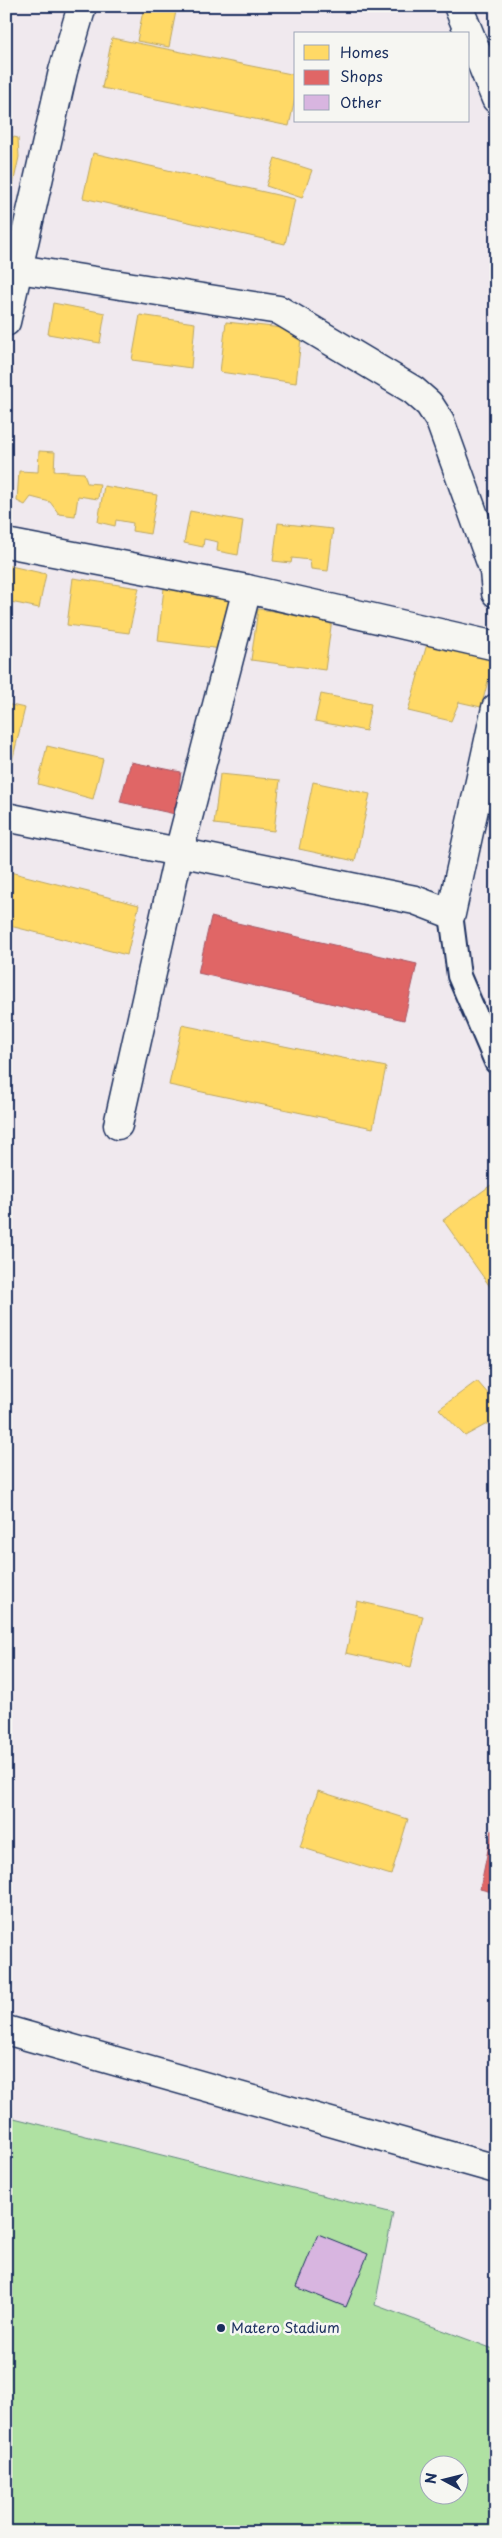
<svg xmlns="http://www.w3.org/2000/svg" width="502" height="2538" viewBox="0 0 502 2538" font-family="'Playpen Sans',sans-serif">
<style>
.green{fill:#afe1a2;stroke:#658880;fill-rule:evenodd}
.homes{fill:#ffd966;stroke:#bba664}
.shops{fill:#e06666;stroke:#a55664}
.building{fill:#d8b5e0;stroke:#1b2f5e}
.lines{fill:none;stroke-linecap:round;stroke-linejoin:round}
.lane-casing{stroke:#1b2f5e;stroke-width:26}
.street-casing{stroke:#1b2f5e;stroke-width:31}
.primary-casing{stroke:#1b2f5e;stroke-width:31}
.lane{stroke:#f6f6f2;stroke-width:22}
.street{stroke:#f6f6f2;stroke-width:28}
.primary{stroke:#f6f6f2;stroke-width:28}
.poi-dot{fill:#1b2f5e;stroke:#f6f6f2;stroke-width:2}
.labels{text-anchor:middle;stroke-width:5;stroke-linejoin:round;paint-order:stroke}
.poi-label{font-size:14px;fill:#1b2f5e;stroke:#f6f6f2;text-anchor:start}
</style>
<rect width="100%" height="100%" fill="#f0e9ee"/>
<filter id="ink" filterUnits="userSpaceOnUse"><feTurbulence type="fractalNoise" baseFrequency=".02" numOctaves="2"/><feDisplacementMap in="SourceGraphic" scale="10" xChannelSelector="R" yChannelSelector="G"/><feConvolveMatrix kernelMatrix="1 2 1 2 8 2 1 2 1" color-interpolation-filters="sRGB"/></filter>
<g filter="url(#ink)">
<path class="green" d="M6,2116L393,2213L375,2305L496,2350V2532H6ZM430,2466H460V2496H430Z"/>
<g class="homes">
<path d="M144,6H177L169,47L137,41Z"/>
<path d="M112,38L296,75V94L289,126L102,88Z"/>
<path d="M6,135L18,138L19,157L13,185L6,184Z"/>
<path d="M93,153L295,199L285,244L83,198Z"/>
<path d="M275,158L312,170L302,198L266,186Z"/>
<path d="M53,303L105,313L100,343L48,334Z"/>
<path d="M140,315L195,323L191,368L132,360Z"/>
<path d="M226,322L302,330L296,383L220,372Z"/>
<path d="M39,451L55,452L54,471L84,473L87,483L100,484L98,499L78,496L75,516L59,514L50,502L31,497L25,505L17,501L19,471L38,472Z"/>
<path d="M104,486L157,495L150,534L132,531L133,523L116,520L115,526L98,522Z"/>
<path d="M190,511L243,521L238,555L217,551L218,542L204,539L203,547L184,543Z"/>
<path d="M278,523L333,529L328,571L311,569L310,560L292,558L291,563L273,561Z"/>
<path d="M6,565L46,574L39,608L6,601Z"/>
<path d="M73,578L139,588L129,633L67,625Z"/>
<path d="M164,588L236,597L230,650L158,641Z"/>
<path d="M258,609L332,619L325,670L251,660Z"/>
<path d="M429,637L496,652L481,707L459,702L451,721L408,711Z"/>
<path d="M321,694L371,704L366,731L315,721Z"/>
<path d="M6,704L25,708L7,782H6Z"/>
<path d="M47,746L103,759L93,799L38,784Z"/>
<path d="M220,774L280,780L274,831L214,824Z"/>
<path d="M313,782L370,794L355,861L299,849Z"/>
<path d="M6,871L139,905L127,955L6,925Z"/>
<path d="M182,1025L386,1067L373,1128L169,1085Z"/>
<path d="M491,1185L496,1192V1284L491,1288L443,1220Z"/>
<path d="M477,1381L496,1403V1419L465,1436L439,1409Z"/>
<path d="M357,1601L423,1616L411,1667L346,1653Z"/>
<path d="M318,1791L408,1819L391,1875L300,1847Z"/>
</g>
<g class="shops">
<path d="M131,762L181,772L175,814L120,802Z"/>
<path d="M211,917L417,964L404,1020L198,973Z"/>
<path d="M492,1830L496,1831V1893L480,1889Z"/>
</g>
<path class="building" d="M318,2234L368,2254L346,2307L296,2287Z"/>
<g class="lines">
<g class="lane-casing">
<path id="lane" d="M451,914L459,976L496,1062"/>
</g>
<g class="street-casing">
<g id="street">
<path d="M6,267L279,310L413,390L429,404L440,421L494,571L496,593"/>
<path d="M6,322L63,71L82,6"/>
<path d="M6,543L247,589L496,646"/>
<path d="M6,817L415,900L451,914L496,708"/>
<path d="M118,1125L179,852L247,589"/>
<path d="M6,2030L496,2169"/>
</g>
</g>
<g class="primary-casing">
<path id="primary" d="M458,6L496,99"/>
</g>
<use href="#lane" class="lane"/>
<use href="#street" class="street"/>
<use href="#primary" class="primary"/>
</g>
</g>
<circle class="poi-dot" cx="221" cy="2328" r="5"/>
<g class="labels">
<g class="poi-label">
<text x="231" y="2333">Matero Stadium</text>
</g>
</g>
<rect width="502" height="2538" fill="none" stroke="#f6f6f2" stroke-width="25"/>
<rect x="12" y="12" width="477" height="2513" fill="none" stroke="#1b2f5e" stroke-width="2" filter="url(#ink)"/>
<rect x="294" y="32" width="175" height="90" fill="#f6f6f2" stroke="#9ea6b7"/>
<rect x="304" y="45" width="25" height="15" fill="#ffd966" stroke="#9ea6b7"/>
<text x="340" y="58" font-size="15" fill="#1b2f5e">Homes</text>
<rect x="304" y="70" width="25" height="15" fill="#e06666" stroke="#9ea6b7"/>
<text x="340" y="82" font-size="15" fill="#1b2f5e">Shops</text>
<rect x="304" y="95" width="25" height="15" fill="#d8b5e0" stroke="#9ea6b7"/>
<text x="340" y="108" font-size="15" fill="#1b2f5e">Other</text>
<g transform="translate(444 2480) rotate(277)"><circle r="24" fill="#f6f6f2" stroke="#9ea6b7"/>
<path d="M0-4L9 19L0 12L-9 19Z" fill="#1b2f5e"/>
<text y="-8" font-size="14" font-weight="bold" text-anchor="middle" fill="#1b2f5e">N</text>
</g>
</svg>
